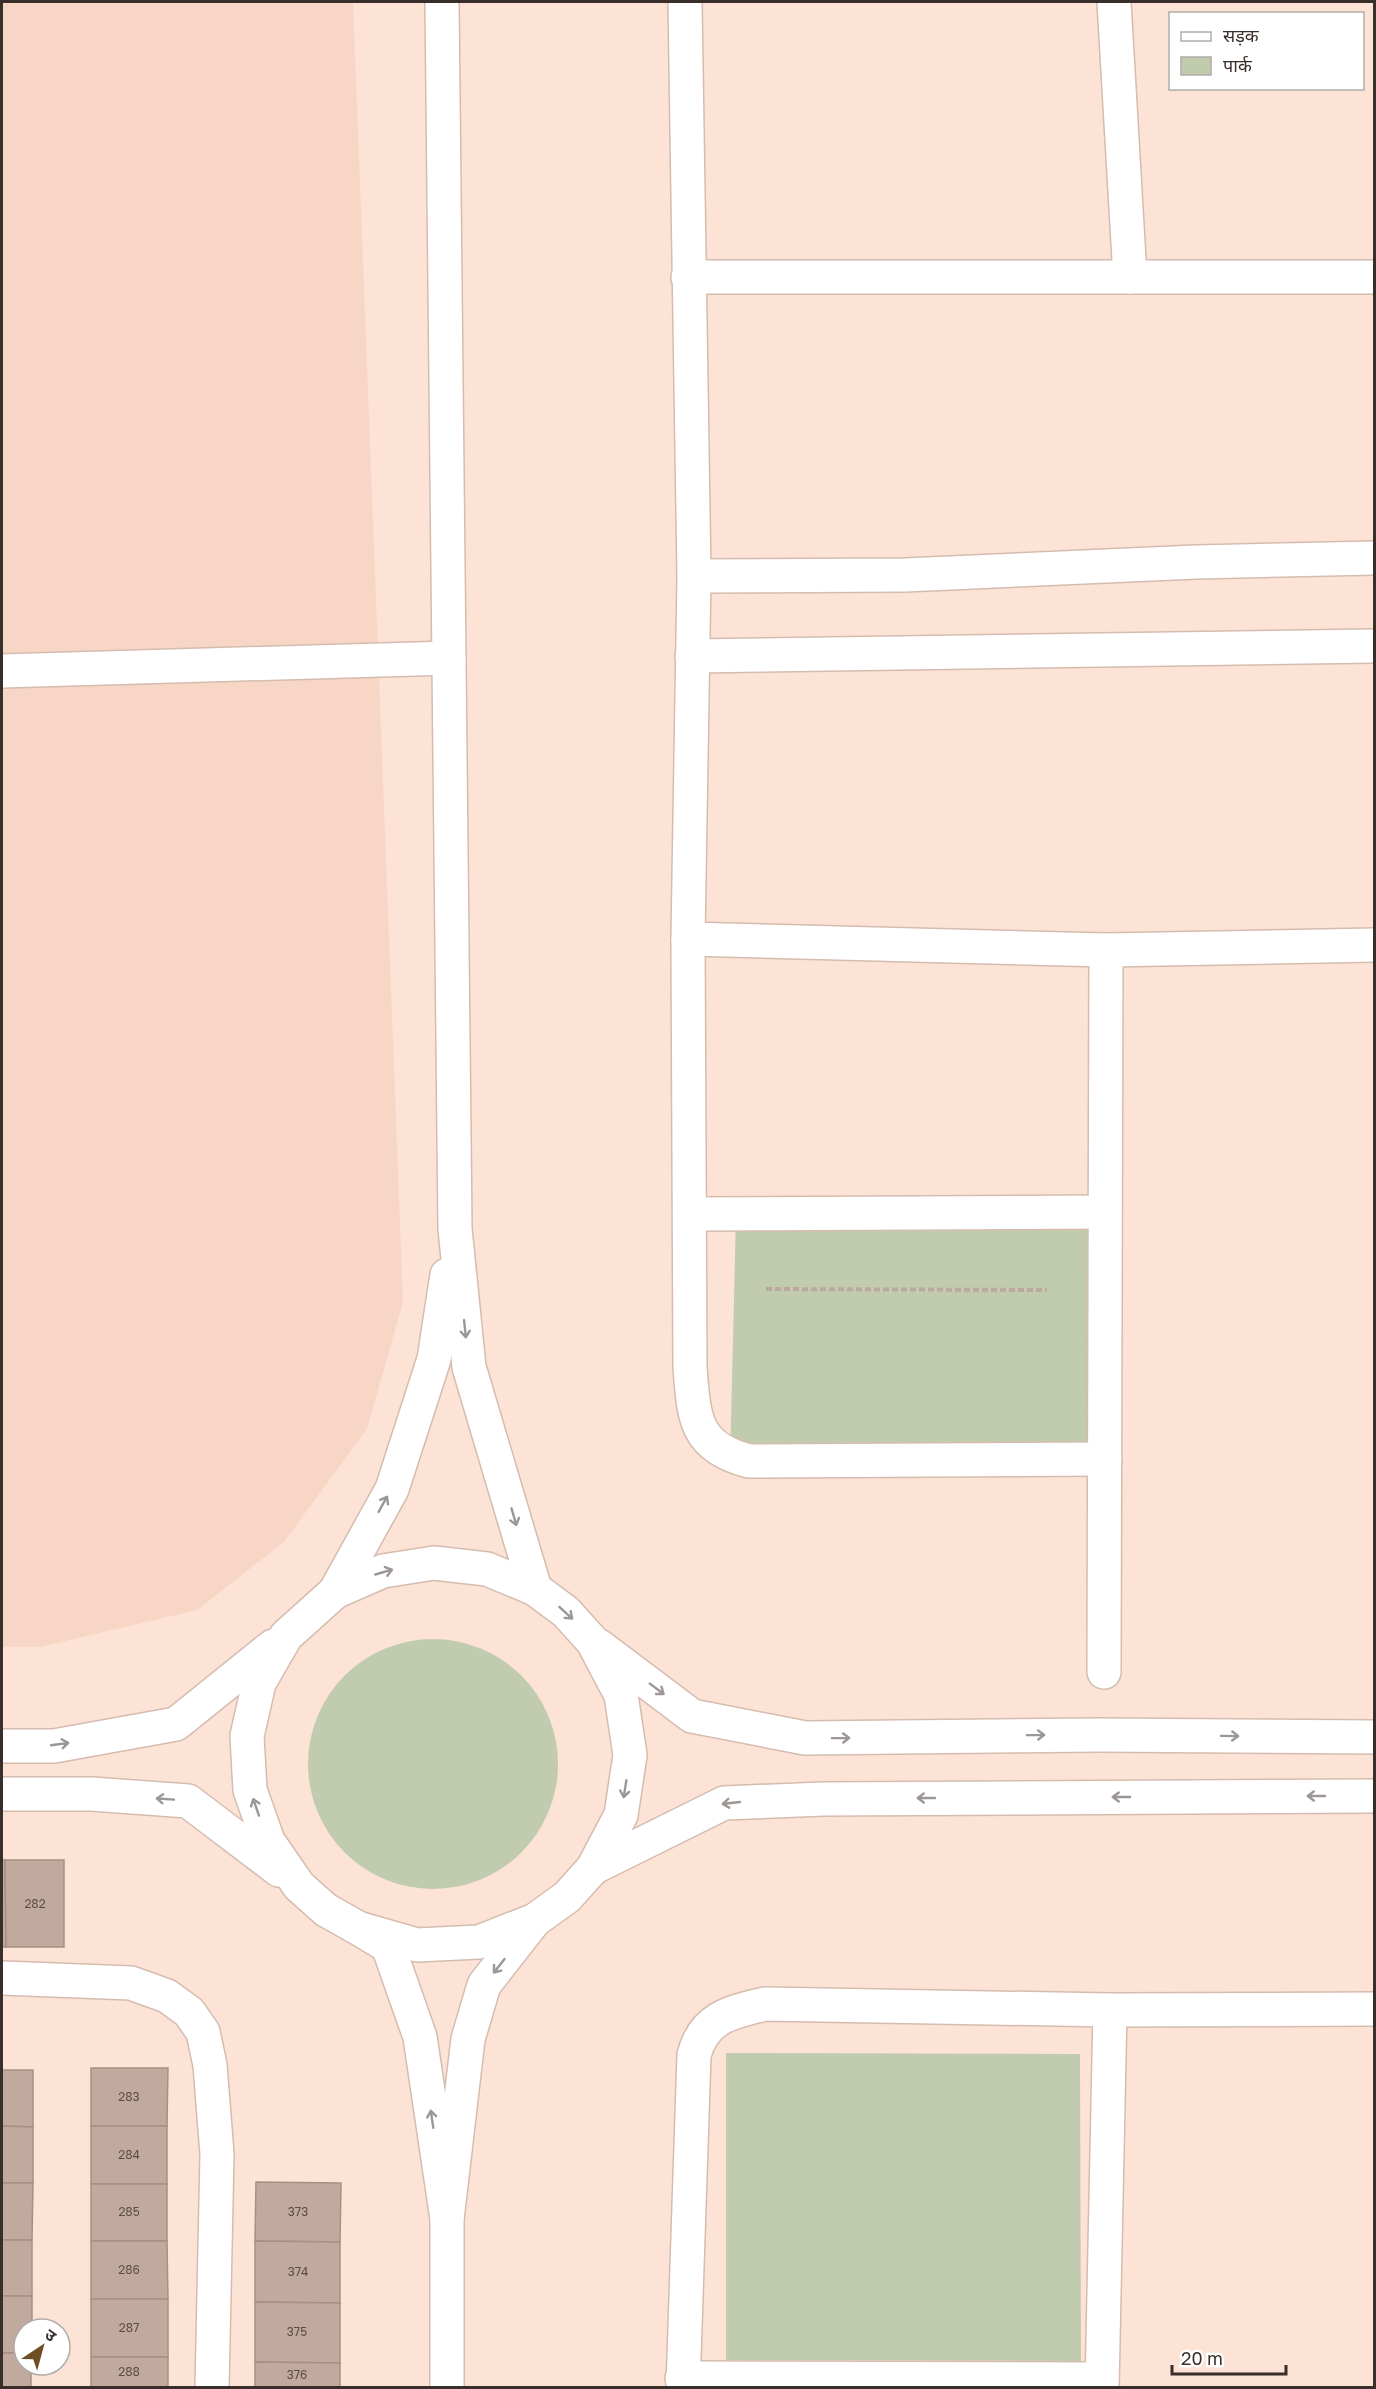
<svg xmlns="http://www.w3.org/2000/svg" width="1376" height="2389" viewBox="0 0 1376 2389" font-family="'Golos Text','Noto Sans Devanagari',sans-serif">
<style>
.built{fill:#f7d6c6}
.green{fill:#c1ccae}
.building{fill:#c2a99e;stroke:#a88f84;stroke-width:1.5}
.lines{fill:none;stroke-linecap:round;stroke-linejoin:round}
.minor-casing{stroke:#d5bcaf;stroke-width:36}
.secondary-casing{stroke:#d5bcaf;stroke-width:36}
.path{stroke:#bda89e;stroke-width:4;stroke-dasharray:6 3;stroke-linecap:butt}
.minor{stroke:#fff;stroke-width:33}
.secondary{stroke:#fff;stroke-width:33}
.oneway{stroke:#9c9794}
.labels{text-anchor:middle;stroke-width:6;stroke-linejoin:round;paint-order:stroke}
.number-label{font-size:12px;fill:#5b4e47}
</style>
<rect width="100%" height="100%" fill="#fde3d6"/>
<path class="built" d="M2,2H353L403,1302L367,1429L284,1542L197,1610L40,1647H2Z"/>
<g class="green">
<path d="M736,1215L1096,1225L1091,1471L730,1462Z"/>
<circle cx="433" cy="1764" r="125"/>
<path d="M726,2053L1080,2054L1081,2361L726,2360Z"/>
</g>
<g class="building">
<path d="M2,1860H5L6,1947H2Z"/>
<path d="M5,1860H64V1947H6Z"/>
<path d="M91,2068H168L167,2126H91Z"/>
<path d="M2,2070H33V2127L2,2126Z"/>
<path d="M2,2126L33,2127V2183H2Z"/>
<rect x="91" y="2126" width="76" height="58"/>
<path d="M256,2182L341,2183L340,2242L255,2241Z"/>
<path d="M2,2183H33L32,2240H2Z"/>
<rect x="91" y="2184" width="76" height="57"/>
<rect x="2" y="2240" width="30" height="56"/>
<path d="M91,2241H167L168,2299H91Z"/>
<path d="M255,2241L340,2242V2303L255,2302Z"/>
<path d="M2,2296H32V2329H24V2353H2Z"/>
<rect x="91" y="2299" width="77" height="58"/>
<path d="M255,2302L340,2303V2363L255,2362Z"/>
<path d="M2,2353H24V2365H31V2388H2Z"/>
<rect x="91" y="2357" width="77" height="31"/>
<path d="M255,2362L340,2363V2388H255Z"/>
</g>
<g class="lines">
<g class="minor-casing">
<g id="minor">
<path d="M685,2L694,576L688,939L690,1368C694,1417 694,1447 749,1461L1105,1459"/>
<path d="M1114,2L1130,277"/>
<path d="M688,277H1374"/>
<path d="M694,576L905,575L1196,562L1374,558"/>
<path d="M692,656L1374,646"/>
<path d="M2,671L449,658"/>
<path d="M688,939L1106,950L1374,945"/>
<path d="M690,1214L1104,1212"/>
<path d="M1104,1672L1106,950"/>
<path d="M2,1978L131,1983L167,1996L189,2012L203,2032L210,2065L217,2154L212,2388"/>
<path d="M682,2378L1102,2379"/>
<path d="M683,2388L694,2055C704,2017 731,2012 765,2004L1110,2010L1374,2009"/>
<path d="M1102,2388L1110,2010"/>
</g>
</g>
<g class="secondary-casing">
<g id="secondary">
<path d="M442,2L455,1229L469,1367L535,1589"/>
<path d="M335,1592L392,1489L434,1359L447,1275"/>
<path d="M599,1646L692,1716L805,1738L1099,1735L1374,1737"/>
<path d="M2,1746H54L176,1724L273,1646"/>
<path d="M2,1794H92L188,1801L279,1870"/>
<path d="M593,1868L724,1803L823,1799L1374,1796"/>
<path d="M358,1928L417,1945L479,1942L535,1920L567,1897L593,1868L621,1815L630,1755L621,1695L593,1642L566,1612L535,1589L487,1569L434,1563L383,1571L335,1592L286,1636L259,1683L247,1736L250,1790L268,1841L299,1886L326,1910L358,1928L388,1946L420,2037L447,2219"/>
<path d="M447,2388V2219L468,2039L484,1985L534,1921"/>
</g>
</g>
<path class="path" d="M766,1289L1047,1290"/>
<use href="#minor" class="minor"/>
<use href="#secondary" class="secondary"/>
</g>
<defs><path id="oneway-shaft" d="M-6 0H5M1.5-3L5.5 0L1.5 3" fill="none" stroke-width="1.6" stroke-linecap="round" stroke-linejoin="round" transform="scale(1.5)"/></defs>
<g class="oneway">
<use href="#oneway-shaft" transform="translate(465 1329) rotate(84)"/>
<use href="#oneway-shaft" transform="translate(383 1504) rotate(-61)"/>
<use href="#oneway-shaft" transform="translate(514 1517) rotate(74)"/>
<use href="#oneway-shaft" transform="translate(384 1572) rotate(-16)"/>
<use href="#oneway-shaft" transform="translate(566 1613) rotate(42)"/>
<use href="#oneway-shaft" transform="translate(657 1689) rotate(37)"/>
<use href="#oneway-shaft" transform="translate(1036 1735) rotate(-1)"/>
<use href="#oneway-shaft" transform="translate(1230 1736) rotate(1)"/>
<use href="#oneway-shaft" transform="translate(841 1738) rotate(-1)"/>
<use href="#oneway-shaft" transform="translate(60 1744) rotate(-8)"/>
<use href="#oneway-shaft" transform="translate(625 1789) rotate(99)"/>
<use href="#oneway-shaft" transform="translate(1316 1796) rotate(180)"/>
<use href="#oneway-shaft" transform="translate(1121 1797) rotate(180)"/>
<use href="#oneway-shaft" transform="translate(926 1798) rotate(180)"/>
<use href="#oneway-shaft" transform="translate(165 1799) rotate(-176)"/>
<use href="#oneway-shaft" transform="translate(731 1803) rotate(174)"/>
<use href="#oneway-shaft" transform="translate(256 1807) rotate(-109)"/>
<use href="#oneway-shaft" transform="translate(499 1966) rotate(128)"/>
<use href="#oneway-shaft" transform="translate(432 2119) rotate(-98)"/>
</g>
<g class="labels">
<g class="number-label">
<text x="35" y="1908">282</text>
<text x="129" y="2101">283</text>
<text x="129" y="2159">284</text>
<text x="129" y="2216">285</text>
<text x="298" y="2216">373</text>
<text x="129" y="2274">286</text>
<text x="298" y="2276">374</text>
<text x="129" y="2332">287</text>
<text x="297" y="2336">375</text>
<text x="129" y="2376">288</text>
<text x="297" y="2379">376</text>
</g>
</g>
<rect width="1376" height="2389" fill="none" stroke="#392f2a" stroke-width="6"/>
<rect x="1169" y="12" width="195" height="78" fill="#ffffff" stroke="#b0acaa" stroke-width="1.5"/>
<rect x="1181" y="32" width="30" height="9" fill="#ffffff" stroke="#b0acaa" stroke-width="1.5"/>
<text x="1223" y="42" font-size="18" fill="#392f2a">सड़क</text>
<rect x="1181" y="57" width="30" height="18" fill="#c1ccae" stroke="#b0acaa" stroke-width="1.5"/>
<text x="1223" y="72" font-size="18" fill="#392f2a">पार्क</text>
<g transform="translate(42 2347) rotate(36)"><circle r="28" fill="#ffffff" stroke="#b0acaa" stroke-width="1.5"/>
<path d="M0-4.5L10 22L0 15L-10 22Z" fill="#6e4e25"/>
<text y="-9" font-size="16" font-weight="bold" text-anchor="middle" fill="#392f2a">उ</text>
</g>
<path d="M1172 2365v9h114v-9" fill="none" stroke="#392f2a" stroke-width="3"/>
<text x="1181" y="2365" font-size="18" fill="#392f2a" stroke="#ffffff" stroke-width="4.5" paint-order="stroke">20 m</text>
</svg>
